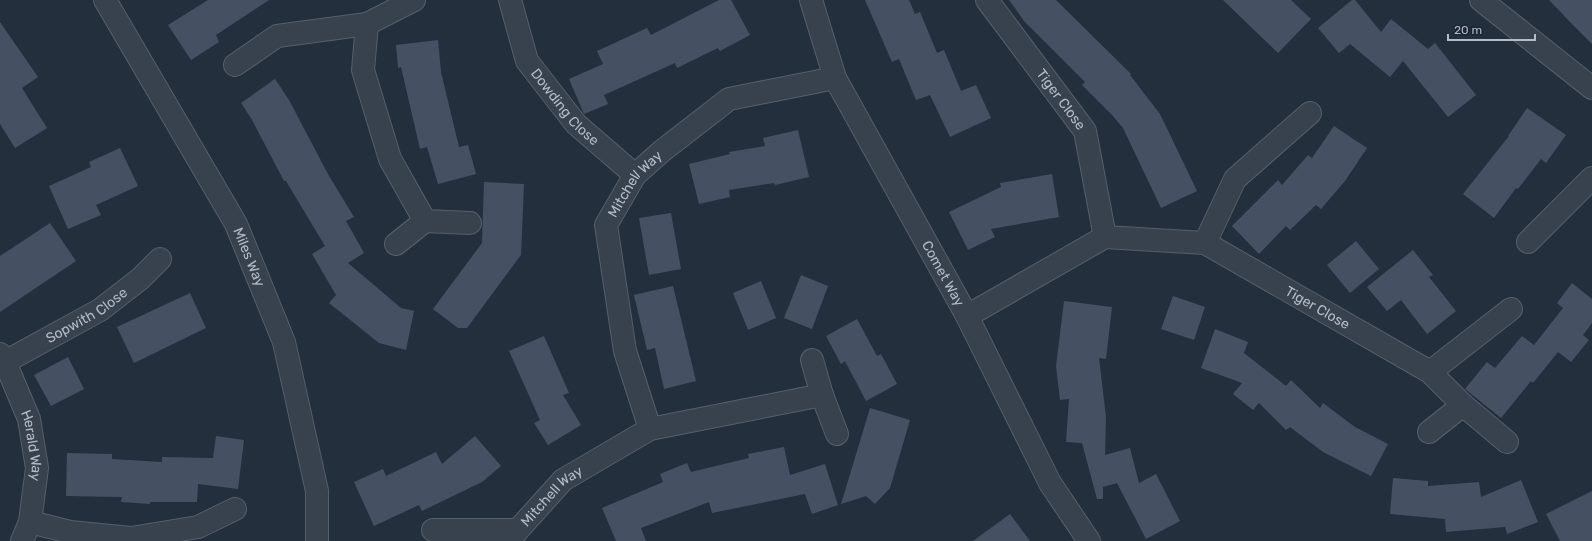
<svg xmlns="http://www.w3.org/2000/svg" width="1592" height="541" viewBox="0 0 1592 541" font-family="Rubik,sans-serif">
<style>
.building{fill:#455162}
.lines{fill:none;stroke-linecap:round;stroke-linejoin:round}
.minor-casing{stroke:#565f6c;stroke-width:24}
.minor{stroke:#38414e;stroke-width:22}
.labels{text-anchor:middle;stroke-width:4;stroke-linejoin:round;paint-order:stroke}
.street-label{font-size:14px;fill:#b4bcc9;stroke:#1d2633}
</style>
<rect width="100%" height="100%" fill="#242f3e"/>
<g class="building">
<path d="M208,0H269L216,35L219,42L191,60L168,25Z"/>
<path d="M719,0H731L750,35L720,51L718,48L677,68L675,63L604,95L608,104L584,114L569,79L603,64L597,51L647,28L651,35Z"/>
<path d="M865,0H909L915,14L920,12L937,53L944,50L961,91L976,85L991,118L950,137L930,95L916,100L899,59L892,62Z"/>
<path d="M1009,0H1056L1131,74L1130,75L1160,114L1197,191L1161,208L1123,128L1112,115L1082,85L1085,82L1024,21Z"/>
<path d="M1223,0H1291L1311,19L1278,53Z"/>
<path d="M1352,0H1355L1381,32L1391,19L1428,49L1435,43L1476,95L1448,117L1403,61L1390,77L1350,44L1339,53L1318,28Z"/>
<path d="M1549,0H1592V44L1573,25Z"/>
<path d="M0,22L38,77L22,88L47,128L15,148L0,124Z"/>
<path d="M438,40L441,72L459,147L468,145L476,174L438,184L427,147L420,149L401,67L398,68L396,45Z"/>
<path d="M275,79L289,100L329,176L354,217L346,221L364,253L348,263L401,308L414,311L406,350L379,343L329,303L336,295L312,254L325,246L286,181H284L251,118L241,103Z"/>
<path d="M1527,108L1566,135L1546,163L1541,159L1518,189L1516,188L1494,218L1463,194L1509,136H1508Z"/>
<path d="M1334,126L1367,148L1345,181L1321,209L1316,205L1290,230L1286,226L1259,254L1232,226L1278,180L1282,185L1308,155L1312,158Z"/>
<path d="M798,130L809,177L775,185L774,183L729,190L730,197L699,204L689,164L730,154L729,152L765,146L763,138Z"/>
<path d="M120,148L138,186L96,205L101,215L68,229L49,186L91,167L89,162Z"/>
<path d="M1052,174L1059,217L991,229L995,237L968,250L949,212L1001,187L1000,183Z"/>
<path d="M484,182L524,184L521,255L467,328H458L433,309L482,243Z"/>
<path d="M671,213L681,269L649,275L639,218Z"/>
<path d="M50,223L76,261L0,312V256Z"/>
<path d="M1356,241L1379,269L1350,293L1327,265Z"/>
<path d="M1413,250L1433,275L1429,277L1456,311L1427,334L1401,300L1387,311L1367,287Z"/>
<path d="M801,275L828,286L812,329L784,318Z"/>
<path d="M761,281L776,318L748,330L733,293Z"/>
<path d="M1572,283L1592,299V323L1583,335L1589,340L1571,362L1558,352L1533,383L1531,381L1501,418L1465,389L1487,362L1495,368L1522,336L1534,345L1563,308L1557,303Z"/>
<path d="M673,286L696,381L664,389L655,348L647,350L634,295Z"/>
<path d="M190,293L206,328L134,363L117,327Z"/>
<path d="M1173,296L1205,307L1194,340L1161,329Z"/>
<path d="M1064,301L1112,307L1106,359L1099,358L1106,417L1105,455L1130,448L1139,483L1156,474L1180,521L1146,539L1117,483L1103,487V499H1097L1082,443L1066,442L1069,399L1060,400L1056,366Z"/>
<path d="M857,319L877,356L881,354L897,384L866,401L845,361L841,364L826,336Z"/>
<path d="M1215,329L1248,342L1244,353L1286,386L1291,380L1320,408L1323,403L1355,427L1388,444L1371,476L1323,452L1290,427L1286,430L1259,403L1253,410L1233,394L1242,383L1201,368Z"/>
<path d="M544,336L569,393L563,395L581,425L548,445L534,423L540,420L509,351Z"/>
<path d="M68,357L84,389L51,406L34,375Z"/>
<path d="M870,408L910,420L890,488L875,504L866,496L841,504Z"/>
<path d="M216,436L244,440L238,489L198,484L197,502H150V504L121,502L122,497L66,496L67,453L112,454V459L162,462V457L213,458Z"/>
<path d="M475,436L501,466L482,482L422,511L419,505L374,526L354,482L383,469L386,476L436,452L442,464Z"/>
<path d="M784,447L790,475L825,464L838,505L812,514L805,494L712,513L709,502L641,528L646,541H616L602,508L663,482L660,474L687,463L691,472L749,458L748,454Z"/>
<path d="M1393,478L1428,481V486L1479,482L1481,497L1521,480L1538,522L1507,534L1505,527L1446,532L1445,519L1390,514Z"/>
<path d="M1592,491V541H1560L1546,514Z"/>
<path d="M1010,514L1030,541H973Z"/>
</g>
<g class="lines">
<g class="minor-casing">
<g id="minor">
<path id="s1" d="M105,0L236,224L284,342L317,491V541"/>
<path d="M414,0L367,24L363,70L390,159L425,221L470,223"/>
<path id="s2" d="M510,0L527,61L576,124L635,175"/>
<path id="s3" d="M811,0L835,78L967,316L1050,483L1089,541"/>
<path id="s4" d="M987,0L1085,131L1105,237"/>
<path d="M1481,0L1592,88"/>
<path d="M235,65L277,36L367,24"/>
<path d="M1528,242L1592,178"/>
<path d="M1205,243L1235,179L1310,113"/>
<path d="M396,244L425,221"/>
<path id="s5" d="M967,316L1105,237L1205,243L1430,372L1463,405L1507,442"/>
<path id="s6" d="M0,354L5,362L29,419L37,468L30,522L22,541"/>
<path d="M812,360L822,395"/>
<path id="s7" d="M5,362L100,310L140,279L160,259"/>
<path d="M1430,372L1511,309"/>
<path d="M650,429L822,395L837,434"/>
<path d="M1429,432L1463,405"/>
<path d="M30,522L70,532L131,538L198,527L235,509"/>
<path d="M433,530H517"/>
<path id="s8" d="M508,541L563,480L650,429L625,351L606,225L635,175L662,151L729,99L835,78"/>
</g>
</g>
<use href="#minor" class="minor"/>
</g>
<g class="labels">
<g class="street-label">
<text dy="5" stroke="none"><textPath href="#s4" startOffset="124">Tiger Close</textPath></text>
<text dy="5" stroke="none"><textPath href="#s2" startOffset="123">Dowding Close</textPath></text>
<text dy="5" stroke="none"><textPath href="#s8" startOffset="443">Mitchell Way</textPath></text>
<text dy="5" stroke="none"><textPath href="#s1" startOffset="295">Miles Way</textPath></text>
<text dy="5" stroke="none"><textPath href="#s3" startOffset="305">Comet Way</textPath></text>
<text dy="5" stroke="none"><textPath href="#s5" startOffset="389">Tiger Close</textPath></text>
<text dy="5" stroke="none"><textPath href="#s7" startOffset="94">Sopwith Close</textPath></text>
<text dy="5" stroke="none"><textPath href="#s6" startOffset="98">Herald Way</textPath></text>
<text dy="5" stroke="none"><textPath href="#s8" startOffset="63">Mitchell Way</textPath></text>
</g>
</g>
<path d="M1448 34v6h87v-6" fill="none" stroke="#b4bcc9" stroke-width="2"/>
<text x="1454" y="34" font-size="12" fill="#b4bcc9" stroke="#1d2633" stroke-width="3" paint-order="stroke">20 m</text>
</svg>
